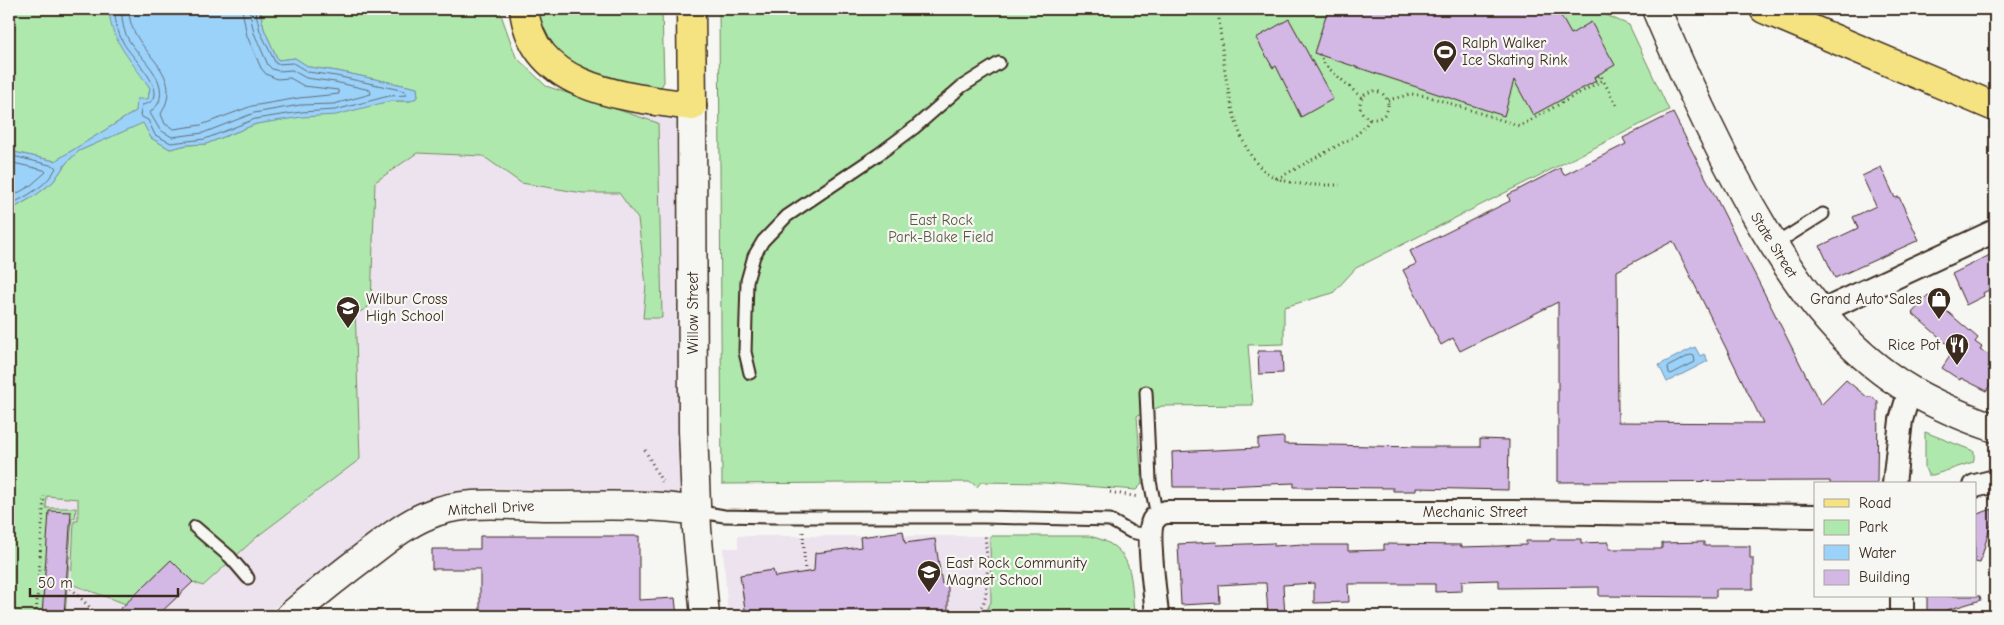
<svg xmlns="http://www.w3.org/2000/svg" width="2004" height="625" viewBox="0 0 2004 625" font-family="'Comic Neue',sans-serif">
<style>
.built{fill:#ece3ee}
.green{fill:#afe8ac;stroke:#758965}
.water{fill:#9bd2fa;stroke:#758fa2}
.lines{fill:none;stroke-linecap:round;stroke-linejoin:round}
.shore{stroke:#616d76;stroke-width:1}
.building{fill:#d3b7e5;stroke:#3b2a1e;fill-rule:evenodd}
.service-casing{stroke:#3b2a1e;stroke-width:15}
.minor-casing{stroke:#3b2a1e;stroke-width:26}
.tertiary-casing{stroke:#3b2a1e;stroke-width:31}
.secondary-casing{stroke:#3b2a1e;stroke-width:31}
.primary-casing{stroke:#3b2a1e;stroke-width:31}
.motorway-casing{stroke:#3b2a1e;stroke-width:31}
.path{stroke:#3b2a1e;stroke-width:3;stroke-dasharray:1 4;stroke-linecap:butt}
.service{stroke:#f6f6f2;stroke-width:11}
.minor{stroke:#f6f6f2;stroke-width:22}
.tertiary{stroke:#f6f6f2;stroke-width:28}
.secondary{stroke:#f6f6f2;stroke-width:28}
.primary{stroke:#f5e382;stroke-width:28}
.motorway{stroke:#f5e382;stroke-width:28}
.labels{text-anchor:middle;stroke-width:4.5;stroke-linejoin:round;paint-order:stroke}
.poi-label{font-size:15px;fill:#3b2a1e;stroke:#f6f6f2;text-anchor:start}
.park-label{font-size:15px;fill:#585a42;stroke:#f6f6f2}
.street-label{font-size:15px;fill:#3b2a1e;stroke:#f6f6f2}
</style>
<rect width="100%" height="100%" fill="#f6f6f2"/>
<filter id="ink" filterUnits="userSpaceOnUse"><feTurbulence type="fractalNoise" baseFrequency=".02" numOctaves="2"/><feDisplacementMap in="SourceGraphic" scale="10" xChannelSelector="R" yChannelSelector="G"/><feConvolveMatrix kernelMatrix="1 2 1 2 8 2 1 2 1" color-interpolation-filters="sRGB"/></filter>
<g filter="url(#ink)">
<g class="built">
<path d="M39,9H125L166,162L506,78L571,100L621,106L680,122L693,497L489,488L430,498L382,523L264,616H9V25Z"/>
<path d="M738,536H1089L1104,539L1122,552L1130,570L1134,616H728L723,548H738Z"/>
</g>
<g class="green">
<path d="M9,9H111L109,15L150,88L148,100L136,111L55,161L9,151Z"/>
<path d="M260,9H499L516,57L546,86L658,123L662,318H643L646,285L638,219L619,193H583L521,183L483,156L417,153L375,182L371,305L360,312L355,307L360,459L259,535L203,586L193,582L171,560L126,604L71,584L74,521H78V499L47,496L46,508H76L75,518H72L65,616H9V211L36,195L53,182L67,162L79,151L144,122L151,138L170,149L187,145L206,144L256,124L390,101H410L418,97L417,88L337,71L309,67L295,58L278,60L264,29Z"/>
<path d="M536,9H662L664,82L661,87C635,92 571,68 552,47C543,37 540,22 536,9Z"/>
<path d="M719,9H1592L1629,25L1669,110L1356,268L1333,293L1284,307V344L1248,345L1253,405L1162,406L1137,416L1142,484L1136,490L1045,483L981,482L977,487L971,482L722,484Z"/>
<path d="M1925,432L1971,450L1974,452V459L1973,462L1933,475H1928L1925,468Z"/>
<path d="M990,536H1089C1135,546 1131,577 1134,616H976L987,610L991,602Z"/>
</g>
<g class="water">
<path d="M111,9H260L264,29L278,60L295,58L309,67L337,71L417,88L418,97L410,101H390L336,115L302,117L256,124L206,144L187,145L170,149L151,138L143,123L79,151L67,162L53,182L36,195L9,211V151L55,161L136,111L137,99H148L150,88C137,68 104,33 111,9Z"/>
<path d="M1695,347L1700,356L1704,354L1708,361L1667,382L1659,365Z"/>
</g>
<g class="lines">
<g class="shore">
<path d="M115,9C114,19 118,33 123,42C129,56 178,98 142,105L140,116L148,120L155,135L171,143L205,139L255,119L301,112L335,110L389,96L407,95L405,91L336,76L308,72L293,63L276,64L260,31L255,9"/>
<path d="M122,9C121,19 124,34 130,42C142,60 167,78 159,102C157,107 152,109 150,113L160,130L172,137L203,133L254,113L300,105L334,104L371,94L370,90L335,82L306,78L292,70L279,71L272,69L268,65L254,33L249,9"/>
<path d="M129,9C128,53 188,68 161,114L165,124L174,129L201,125L252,106L299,98L339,94L338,90L304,86L290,78L277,79L266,74L261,68L247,36L242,9"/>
<path d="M9,155L54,166L56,168C48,185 26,197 9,205"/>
<path d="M9,162L44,170L46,172L30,186L9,198"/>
<path d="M1691,355L1694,356L1695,362L1671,374L1669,373L1668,367Z"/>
</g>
</g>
<g class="building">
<path d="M1328,9H1557L1571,34L1591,22L1615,65L1594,77L1596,81L1533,115L1514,80L1504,116L1314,53Z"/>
<path d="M1289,19L1333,99L1301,117L1276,66L1273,68L1256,38Z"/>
<path d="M1673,113L1821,405L1846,380L1867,397H1872L1878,402L1877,484H1830V481L1558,482V302L1460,351L1453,338L1441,345L1403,270L1416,264L1410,251L1510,201L1508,195L1560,168L1564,175L1626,144L1623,138ZM1673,241L1763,423L1618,422L1617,271Z"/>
<path d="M1881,167L1895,198L1899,197L1919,240L1835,278L1820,246L1858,228L1853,217L1876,206L1862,176Z"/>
<path d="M1990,255L1995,266V287L1983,293L1984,296L1966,305L1952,274Z"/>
<path d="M1928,295L1978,338L1975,342L1982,347L1980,350L1995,358V373L1987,391L1961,378L1960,380L1942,368L1954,350L1912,313Z"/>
<path d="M1258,351H1282L1283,373L1259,374Z"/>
<path d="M1284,437V444L1418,447H1480V439L1509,440L1508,490L1416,488V491H1393V488L1294,487V483L1222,486V487H1173L1172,452L1258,448V439Z"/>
<path d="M1992,509V524L1990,527L1980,563L1975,562V515Z"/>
<path d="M49,511L71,512L64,616H42Z"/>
<path d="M903,531L905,543L935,539L942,584H948V616H746L740,575L773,570L775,577L814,571L815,553L861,547L860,537Z"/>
<path d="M480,536H639V600L675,598L677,616H480V569H432V549H480Z"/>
<path d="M1550,539H1581V543L1609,542V549H1660L1662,548V543L1704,542V546H1750V558H1753V589H1716V597L1599,596V587L1499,588V580L1462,581V591L1435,592V584H1348L1349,602L1314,603V583L1283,585L1285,616H1268L1266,583H1253L1219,585L1220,603L1181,605L1178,544L1216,542L1217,545L1274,543V546L1303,544V545H1348V551L1384,550V544L1461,545V547L1499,546L1526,545V541H1550Z"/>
<path d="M171,560L193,582L157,616H113Z"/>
<path d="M1927,596H1980L1981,600L1927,616Z"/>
</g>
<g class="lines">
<g class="service-casing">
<g id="service">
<path d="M1774,245L1823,214"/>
<path d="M750,373L745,352L747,281L754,256L763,241L787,216L879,154L914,128L961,87L999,63"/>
<path d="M1146,392L1150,481L1157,516"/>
<path d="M696,511L724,516L774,517H984L1110,520L1131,532L1150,536"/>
<path d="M195,527L230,557L248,578"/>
</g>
</g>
<g class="minor-casing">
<g id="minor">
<path d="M1820,312L1995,231"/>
<path d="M1894,484L1901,420L1910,390"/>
<path d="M1975,486L1995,481"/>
<path d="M1902,596V616"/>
<path d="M1157,616C1156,598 1146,534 1153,521C1156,516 1161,513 1166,512H1512L1815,516"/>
</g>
</g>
<g class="tertiary-casing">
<path id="tertiary" d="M290,616C317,593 345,571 373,550C390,537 408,523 428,515C464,499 509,506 548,506C597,506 648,503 696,511"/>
</g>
<g class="secondary-casing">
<g id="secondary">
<path d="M1656,9C1688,84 1722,159 1764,229C1798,285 1835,338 1890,377C1922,400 1958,415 1995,428"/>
<path d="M692,106L693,431L697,529L705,616"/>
</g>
</g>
<g class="primary-casing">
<path id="primary" d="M691,9L692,106"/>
</g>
<g class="motorway-casing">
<g id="motorway">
<path d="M524,9C533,91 627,97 692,106"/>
<path d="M1764,9L1995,107"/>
</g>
</g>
<g class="path">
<path d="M1218,9C1223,54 1228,162 1279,179C1298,186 1320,185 1340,185"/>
<path d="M1319,54L1325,65L1362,98"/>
<path d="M1595,76L1596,78L1601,75L1603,80"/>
<circle cx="1374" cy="105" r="14"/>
<path d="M1388,100L1412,94L1427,96L1520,126L1603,80L1617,106"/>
<path d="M1277,179L1355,136L1364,128L1370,119"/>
<path d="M645,450L663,484"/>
<path d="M1109,488V492L1139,497"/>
<path d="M803,532L805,573"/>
<path d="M71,588L98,616"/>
<path d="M948,613C958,613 971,615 979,609C992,600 986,548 985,533"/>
<path d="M36,616L44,496"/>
</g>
<use href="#service" class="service"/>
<use href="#minor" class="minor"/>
<use href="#tertiary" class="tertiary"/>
<use href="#secondary" class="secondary"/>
<use href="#primary" class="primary"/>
<use href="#motorway" class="motorway"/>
</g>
</g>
<defs>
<g id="stadium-pin" transform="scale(1.25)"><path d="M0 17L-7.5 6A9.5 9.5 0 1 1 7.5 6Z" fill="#3b2a1e" stroke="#f6f6f2"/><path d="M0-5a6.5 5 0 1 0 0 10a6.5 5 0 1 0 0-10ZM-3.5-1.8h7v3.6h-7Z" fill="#fff"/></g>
<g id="shop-pin" transform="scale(1.25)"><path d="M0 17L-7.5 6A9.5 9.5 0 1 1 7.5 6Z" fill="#3b2a1e" stroke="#f6f6f2"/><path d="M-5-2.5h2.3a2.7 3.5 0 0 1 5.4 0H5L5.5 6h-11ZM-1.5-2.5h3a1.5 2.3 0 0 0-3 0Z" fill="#fff"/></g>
<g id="school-pin" transform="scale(1.25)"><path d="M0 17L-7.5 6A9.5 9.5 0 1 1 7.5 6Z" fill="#3b2a1e" stroke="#f6f6f2"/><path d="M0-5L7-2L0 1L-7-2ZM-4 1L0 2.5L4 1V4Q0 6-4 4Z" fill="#fff"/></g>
<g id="restaurant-pin" transform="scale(1.25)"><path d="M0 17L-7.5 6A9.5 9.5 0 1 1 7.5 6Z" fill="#3b2a1e" stroke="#f6f6f2"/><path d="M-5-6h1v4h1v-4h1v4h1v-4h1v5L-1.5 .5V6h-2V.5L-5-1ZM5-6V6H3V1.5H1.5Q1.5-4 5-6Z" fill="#fff"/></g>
</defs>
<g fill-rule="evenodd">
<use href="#stadium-pin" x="1445" y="52"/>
<use href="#shop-pin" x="1939" y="299"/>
<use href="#school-pin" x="348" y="308"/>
<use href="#restaurant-pin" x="1957" y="345"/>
<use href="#school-pin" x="929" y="572"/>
</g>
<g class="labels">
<g class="poi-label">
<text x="1462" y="48">Ralph Walker<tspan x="1462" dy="17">Ice Skating Rink</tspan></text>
<text x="366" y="304">Wilbur Cross<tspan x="366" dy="17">High School</tspan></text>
<text x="1922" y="304" text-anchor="end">Grand Auto Sales</text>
<text x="1940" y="350" text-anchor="end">Rice Pot</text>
<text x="946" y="568">East Rock Community<tspan x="946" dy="17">Magnet School</tspan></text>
</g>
<g class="park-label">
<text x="941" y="225">East Rock<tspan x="941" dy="17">Park-Blake Field</tspan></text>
</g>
<g class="street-label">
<text transform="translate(1774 245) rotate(58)" y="5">State Street</text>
<text transform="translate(693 313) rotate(-90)" y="5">Willow Street</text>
<text transform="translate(491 508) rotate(-3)" y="5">Mitchell Drive</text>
<text x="1475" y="517">Mechanic Street</text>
</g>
</g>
<rect width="2004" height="625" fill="none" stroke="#f6f6f2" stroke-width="30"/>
<rect x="15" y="15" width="1974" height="595" fill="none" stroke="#3b2a1e" stroke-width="2" filter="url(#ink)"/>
<rect x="1814" y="482" width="162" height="115" fill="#f6f6f2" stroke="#aba49d"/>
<rect x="1824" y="499" width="25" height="8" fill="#f5e382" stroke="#aba49d"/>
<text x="1859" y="508" font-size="15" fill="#3b2a1e">Road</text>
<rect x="1824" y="520" width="25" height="15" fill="#afe8ac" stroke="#aba49d"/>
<text x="1859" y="532" font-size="15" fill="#3b2a1e">Park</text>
<rect x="1824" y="545" width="25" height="15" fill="#9bd2fa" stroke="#aba49d"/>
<text x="1859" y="558" font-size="15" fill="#3b2a1e">Water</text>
<rect x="1824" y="570" width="25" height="15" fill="#d3b7e5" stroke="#aba49d"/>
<text x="1859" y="582" font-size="15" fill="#3b2a1e">Building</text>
<path d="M30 588v8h148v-8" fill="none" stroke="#3b2a1e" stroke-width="2.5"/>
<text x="38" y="588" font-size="15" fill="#3b2a1e" stroke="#f6f6f2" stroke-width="4" paint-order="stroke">50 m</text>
</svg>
